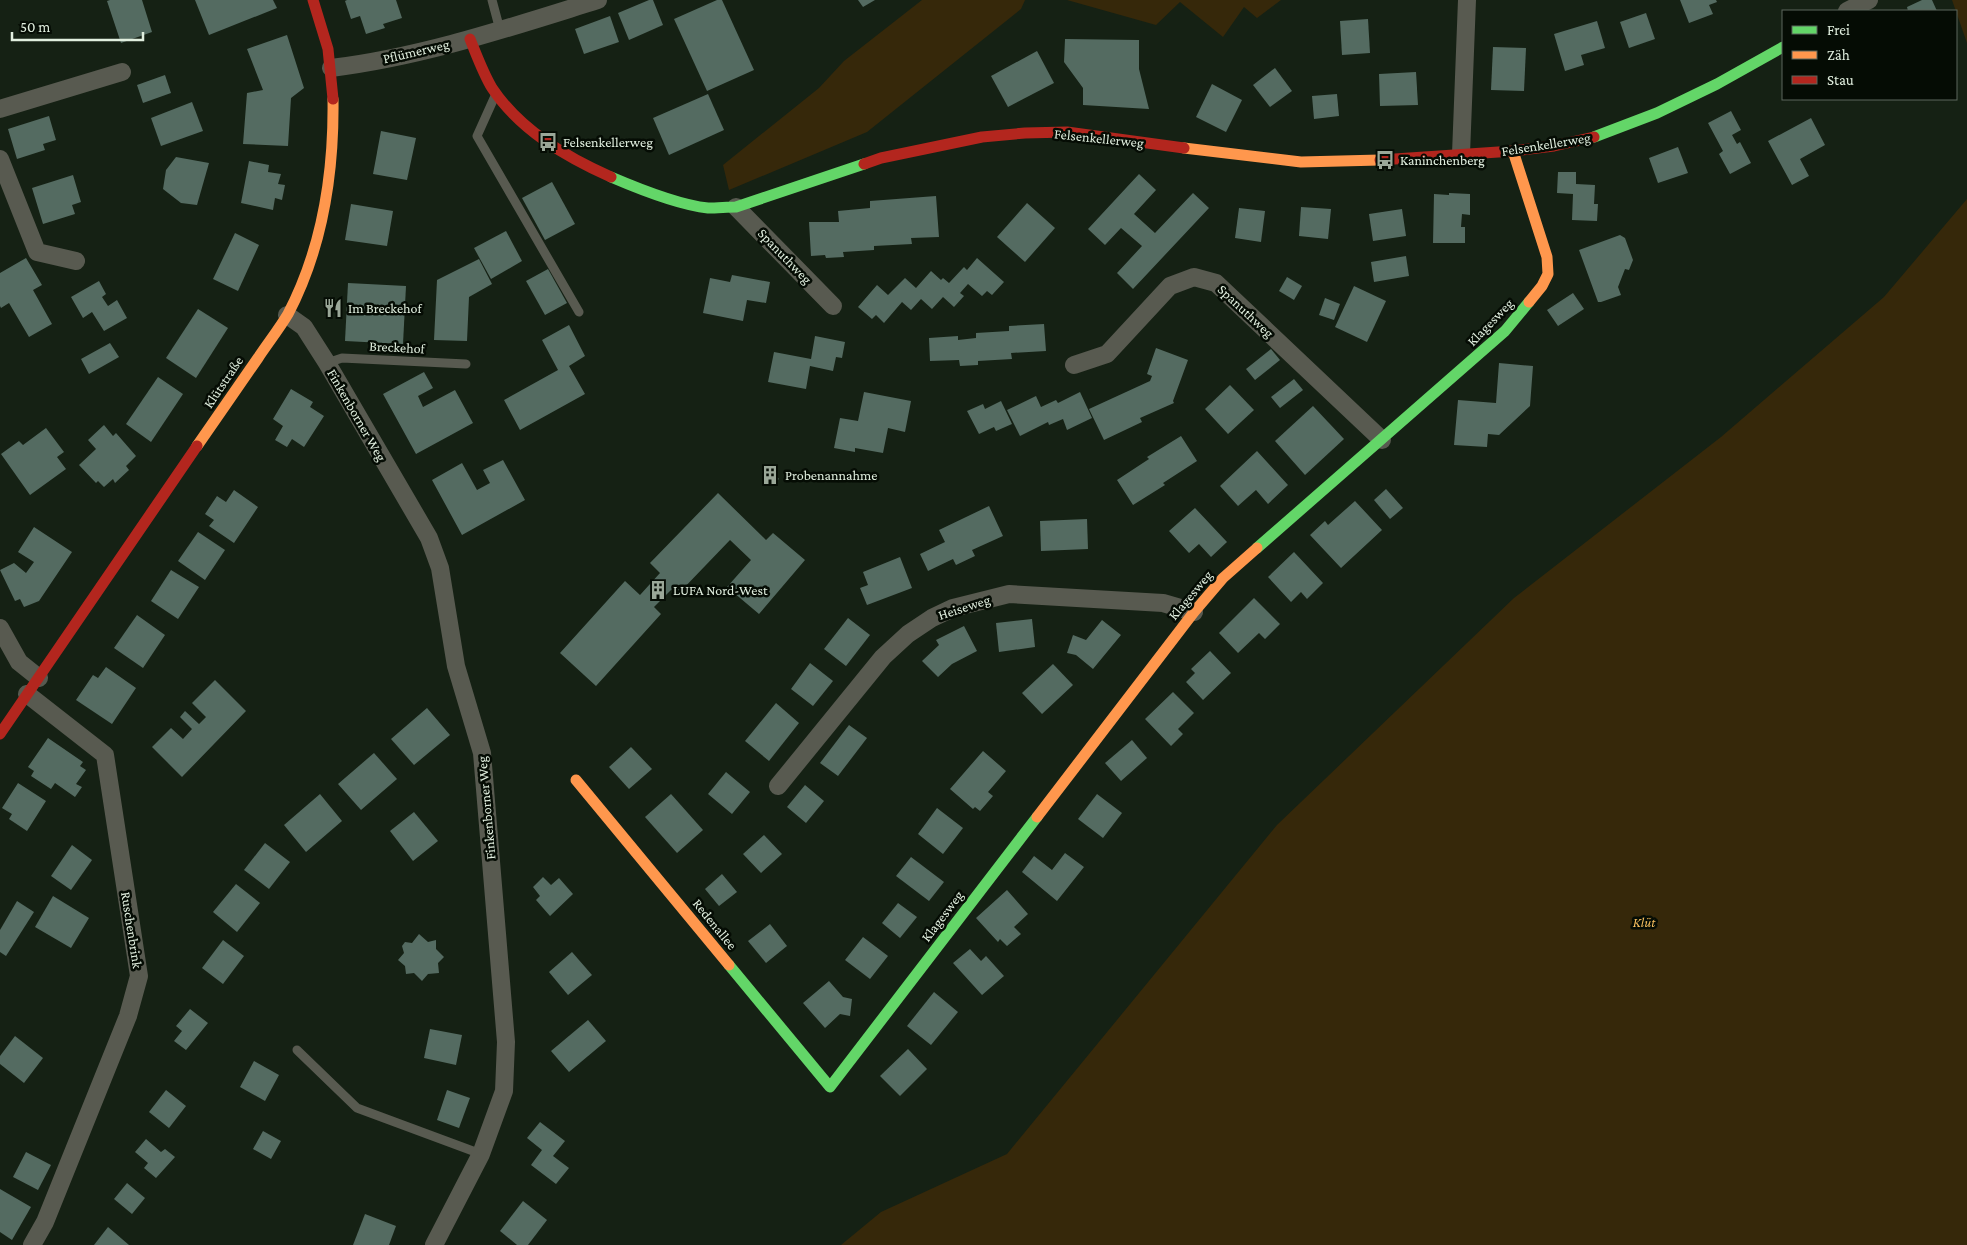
<svg xmlns="http://www.w3.org/2000/svg" width="1967" height="1245" viewBox="0 0 1967 1245" font-family="'Crimson Pro',serif">
<style>
.green{fill:#36280a}
.building{fill:#546b61}
.lines{fill:none;stroke-linecap:round;stroke-linejoin:round}
.lane{stroke:#585a50;stroke-width:9}
.street{stroke:#585a50;stroke-width:18}
.fast{stroke:#63d668;stroke-width:11}
.slow{stroke:#ff974d;stroke-width:11}
.jam{stroke:#b3261e;stroke-width:11}
.labels{text-anchor:middle;stroke-width:5;stroke-linejoin:round;paint-order:stroke}
.street-label{font-size:14px;fill:#e1efdf;stroke:#050c04}
.poi-label{font-size:14px;fill:#e1efdf;stroke:#050c04;text-anchor:start}
.park-label{font-size:14px;font-style:italic;fill:#f5bd5d;stroke:#050c04}
</style>
<rect width="100%" height="100%" fill="#152114"/>
<g class="green">
<path d="M922,0H1025L1021,9L867,132L729,190L723,165L819,88L844,61Z"/>
<path d="M1067,0H1281L1257,18L1244,7L1223,37L1180,2L1156,25Z"/>
<path d="M1952,0H1967V43Z"/>
<path d="M1967,199V1245H841L881,1212L1007,1154L1277,825L1514,598L1721,437L1884,297Z"/>
</g>
<g class="building">
<path d="M110,0H142L152,32L121,43L107,1Z"/>
<path d="M195,0H273L277,8L209,35Z"/>
<path d="M347,0H396L402,18L383,24L385,28L366,34L360,16L351,19L345,1Z"/>
<path d="M649,0H653L663,25L629,40L618,13Z"/>
<path d="M717,0H722L754,70L707,91L674,19Z"/>
<path d="M858,0H875L863,7Z"/>
<path d="M1680,0H1716L1717,2L1709,5L1713,14L1689,23Z"/>
<path d="M1922,0H1932L1937,11H1908L1907,7Z"/>
<path d="M1646,13L1655,39L1629,48L1620,22Z"/>
<path d="M610,16L619,42L584,54L575,29Z"/>
<path d="M1368,19L1370,53L1342,55L1340,21Z"/>
<path d="M1597,21L1605,48L1581,55L1584,65L1565,71L1554,34Z"/>
<path d="M287,35L304,88L291,98L288,146L243,144L247,93L263,90L247,49Z"/>
<path d="M1065,39L1139,40V69L1149,109L1083,105V88L1064,62Z"/>
<path d="M1493,47L1526,48L1524,91L1491,90Z"/>
<path d="M1037,51L1054,83L1008,107L991,76Z"/>
<path d="M1275,68L1292,91L1270,107L1253,85Z"/>
<path d="M1416,72L1418,105L1380,106L1379,74Z"/>
<path d="M165,75L171,93L143,103L137,85Z"/>
<path d="M1212,84L1242,100L1226,132L1196,117Z"/>
<path d="M708,94L724,130L669,155L653,118Z"/>
<path d="M1337,94L1339,116L1314,119L1312,96Z"/>
<path d="M192,102L203,131L161,146L151,118Z"/>
<path d="M1731,111L1741,130L1732,135L1737,144L1740,142L1751,163L1730,174L1719,154L1723,151L1708,123Z"/>
<path d="M49,116L56,140L43,144L45,150L17,159L8,129Z"/>
<path d="M1811,118L1825,145L1800,159L1809,176L1792,185L1768,141Z"/>
<path d="M381,131L416,138L407,180L373,174Z"/>
<path d="M1678,147L1688,173L1658,183L1649,158Z"/>
<path d="M176,157L209,163L197,205L181,203L163,189L166,170Z"/>
<path d="M249,161L269,165L268,172L281,174L278,184L285,185L282,200L275,198L273,210L241,203Z"/>
<path d="M1558,172H1576V184L1595,185L1594,204H1598L1597,221L1572,220L1573,194L1557,193Z"/>
<path d="M1139,174L1156,190L1134,214L1155,233L1193,193L1209,208L1133,289L1117,273L1142,246L1121,228L1105,245L1088,229Z"/>
<path d="M73,175L81,202L72,205L75,214L43,224L32,188Z"/>
<path d="M552,182L575,224L545,240L522,198Z"/>
<path d="M1449,193L1470,194V215L1462,214L1461,227H1465V243H1433L1434,194L1449,195Z"/>
<path d="M936,196L939,237L911,238L912,244L874,246V250L843,252L844,257L826,258L825,255L811,256L809,222H839L838,211L870,208V201Z"/>
<path d="M1027,203L1055,228L1025,262L997,237Z"/>
<path d="M351,204L393,211L387,246L345,240Z"/>
<path d="M1301,207L1331,209L1328,239L1299,236Z"/>
<path d="M1239,208L1265,211L1261,242L1235,238Z"/>
<path d="M1402,209L1406,236L1373,241L1369,214Z"/>
<path d="M506,231L522,261L491,279L474,248Z"/>
<path d="M235,233L259,245L238,291L213,279Z"/>
<path d="M1620,235L1625,238L1633,260L1629,270L1625,269L1618,287L1621,295L1601,302H1598L1579,250Z"/>
<path d="M1406,256L1409,276L1374,282L1371,262Z"/>
<path d="M26,258L42,285L33,290L52,324L29,337L9,303L1,308L0,306V273Z"/>
<path d="M977,258L1004,282L992,295L987,291L982,296L968,284L960,293L964,296L954,307L943,297L932,309L921,299L911,310L902,302L884,323L876,315L872,319L858,307L877,285L888,295L905,278L916,288L931,271L941,280L943,278L949,283L964,267L967,270Z"/>
<path d="M479,259L492,284L469,297L467,341L434,340L437,280Z"/>
<path d="M548,269L567,303L545,315L526,281Z"/>
<path d="M732,275L770,282L766,303L747,300L743,321L703,313L710,278L730,282Z"/>
<path d="M1287,277L1302,286L1294,300L1279,291Z"/>
<path d="M99,281L106,294L102,297L108,306L117,300L127,318L104,331L92,312L83,318L71,297Z"/>
<path d="M348,283L406,286L403,344L345,341Z"/>
<path d="M1354,286L1386,301L1367,342L1335,327Z"/>
<path d="M1573,293L1584,309L1558,326L1547,310Z"/>
<path d="M1325,298L1340,304L1334,320L1319,315Z"/>
<path d="M198,309L228,328L196,378L166,358Z"/>
<path d="M1044,324L1046,351L1011,353L1012,359L978,361V365L960,366L959,360L930,361L929,338L958,336V340L976,338V333L1009,331V326Z"/>
<path d="M569,325L585,356L569,366L585,394L520,430L504,400L558,370L542,340Z"/>
<path d="M815,336L845,342L842,358L836,357L833,371L810,366L806,389L768,382L774,352L811,359Z"/>
<path d="M110,343L119,357L89,374L81,359Z"/>
<path d="M1156,348L1188,360L1173,401L1174,403L1140,418L1142,422L1104,440L1089,409L1150,381L1152,376L1147,374Z"/>
<path d="M1271,349L1280,360L1255,380L1246,369Z"/>
<path d="M1499,363L1533,366L1530,406L1499,435L1488,434L1487,447L1454,445L1458,400L1496,403Z"/>
<path d="M424,372L433,388L418,396L423,407L455,390L473,423L416,454L383,394Z"/>
<path d="M158,377L183,394L151,442L126,424Z"/>
<path d="M1294,379L1303,390L1280,408L1271,397Z"/>
<path d="M1230,385L1254,410L1228,434L1205,409Z"/>
<path d="M291,389L313,402L310,407L324,416L304,447L292,439L287,447L275,440L283,426L273,419Z"/>
<path d="M864,392L911,401L905,432L888,428L883,453L855,448V452L834,448L840,418L858,421Z"/>
<path d="M1080,392L1092,418L1067,430L1063,419L1049,425L1048,422L1020,436L1007,410L1036,396L1041,407L1056,400L1058,403Z"/>
<path d="M1001,401L1012,424L996,431L994,427L979,434L967,411L983,404L985,409Z"/>
<path d="M1313,406L1344,439L1305,475L1275,441Z"/>
<path d="M104,425L113,436L116,433L136,456L126,466L129,470L115,483L113,479L104,487L98,481L96,483L79,465L96,449L88,440Z"/>
<path d="M46,428L64,452L57,457L66,469L30,495L1,454L19,441L23,445Z"/>
<path d="M1181,436L1197,461L1163,483L1165,485L1133,505L1117,480L1149,459L1147,457Z"/>
<path d="M1257,451L1288,485L1268,504L1256,490L1238,506L1220,486Z"/>
<path d="M503,460L525,500L462,535L432,480L462,463L477,490L490,483L483,470Z"/>
<path d="M767,467L779,479L773,483L762,472Z"/>
<path d="M1386,489L1403,508L1390,519L1374,500Z"/>
<path d="M234,490L258,507L234,543L209,526L214,520L205,514L217,496L226,502Z"/>
<path d="M718,493L766,540L773,533L805,560L759,614L727,587L751,560L730,540L680,592L674,587L654,607L661,614L596,686L560,653L625,581L640,595L660,573L650,563Z"/>
<path d="M1355,501L1382,530L1341,568L1310,535L1325,521L1328,525Z"/>
<path d="M989,506L1003,536L972,550L975,556L956,565L953,559L928,571L920,554L945,542L939,530Z"/>
<path d="M1195,508L1227,542L1211,557L1199,544L1189,553L1169,531Z"/>
<path d="M1087,519L1088,549L1041,551L1040,521Z"/>
<path d="M34,527L72,552L39,601L24,607L20,599L15,601L0,570L14,563L26,573L34,562L18,552Z"/>
<path d="M198,532L225,550L205,580L178,561Z"/>
<path d="M1294,552L1323,583L1307,599L1301,592L1291,602L1268,577Z"/>
<path d="M900,557L912,588L867,605L860,588L868,585L863,572Z"/>
<path d="M171,570L199,587L178,619L151,601Z"/>
<path d="M1254,598L1280,624L1265,639L1259,633L1238,653L1219,633Z"/>
<path d="M137,615L165,635L143,668L114,648Z"/>
<path d="M848,618L870,635L846,666L824,649Z"/>
<path d="M1032,619L1035,647L999,652L996,623Z"/>
<path d="M1102,620L1121,635L1093,669L1076,655L1067,653L1073,635L1086,640Z"/>
<path d="M964,626L977,651L952,664L938,677L922,661L939,645L936,640Z"/>
<path d="M1210,651L1231,673L1203,700L1186,682L1195,673L1191,669Z"/>
<path d="M810,663L833,681L813,706L791,689Z"/>
<path d="M1053,664L1073,685L1042,714L1022,693Z"/>
<path d="M106,667L136,688L112,724L76,700L93,675L98,678Z"/>
<path d="M215,680L246,711L182,777L152,747L171,728L183,739L192,729L180,717L185,711L199,724L206,717L192,703Z"/>
<path d="M1173,692L1194,713L1178,729L1183,734L1171,746L1145,719Z"/>
<path d="M776,703L799,723L769,761L745,741Z"/>
<path d="M427,708L450,735L414,765L391,739Z"/>
<path d="M849,725L867,738L838,776L820,763Z"/>
<path d="M48,738L83,762L80,766L86,770L76,784L82,787L75,797L55,783L51,789L31,776L34,771L28,767Z"/>
<path d="M1132,740L1147,758L1121,781L1105,763Z"/>
<path d="M631,747L652,769L629,789L609,767Z"/>
<path d="M983,751L1006,771L988,792L993,796L980,811L975,807L973,809L950,789Z"/>
<path d="M374,753L397,779L361,810L338,784Z"/>
<path d="M726,772L750,792L732,814L708,794Z"/>
<path d="M18,783L46,801L27,831L9,819L12,814L2,808Z"/>
<path d="M805,785L824,801L806,823L787,807Z"/>
<path d="M320,794L342,821L306,852L284,825Z"/>
<path d="M671,794L703,830L677,853L645,817Z"/>
<path d="M1097,794L1122,813L1103,838L1078,819Z"/>
<path d="M937,808L963,828L943,854L918,834Z"/>
<path d="M414,812L438,841L413,861L390,831Z"/>
<path d="M764,835L782,854L761,873L743,854Z"/>
<path d="M265,843L290,862L269,889L244,870Z"/>
<path d="M72,845L92,860L71,890L51,876Z"/>
<path d="M1065,853L1084,867L1057,901L1022,872L1034,856L1052,870Z"/>
<path d="M911,857L944,882L929,901L896,876Z"/>
<path d="M722,874L737,892L719,906L705,889Z"/>
<path d="M543,877L551,885L559,878L573,894L550,916L536,900L540,896L533,887Z"/>
<path d="M236,884L260,903L237,932L213,912Z"/>
<path d="M1007,890L1028,914L1014,927L1021,934L1007,946L1000,939L998,942L976,918Z"/>
<path d="M53,896L89,918L71,948L35,927Z"/>
<path d="M17,901L34,912L6,956L0,952V930Z"/>
<path d="M898,903L917,917L900,938L882,923Z"/>
<path d="M770,924L787,946L766,963L748,941Z"/>
<path d="M419,934L428,942L436,940V949L444,957L438,963L439,973L428,974L422,981L414,973L406,974L405,966L398,960L404,953L402,946L405,942L412,943Z"/>
<path d="M863,937L888,956L870,979L845,960Z"/>
<path d="M223,940L244,956L223,984L202,968Z"/>
<path d="M970,949L981,961L986,956L1004,976L982,995L953,963Z"/>
<path d="M572,952L592,975L568,995L549,972Z"/>
<path d="M829,981L843,997L852,999L850,1016L840,1014L825,1028L803,1003Z"/>
<path d="M934,992L958,1012L931,1045L907,1026Z"/>
<path d="M190,1009L208,1023L186,1050L174,1041L182,1031L176,1026Z"/>
<path d="M588,1020L606,1041L569,1072L551,1051Z"/>
<path d="M430,1029L462,1035L456,1065L424,1058Z"/>
<path d="M15,1036L43,1058L24,1083L0,1064V1056Z"/>
<path d="M908,1049L927,1069L900,1096L880,1076Z"/>
<path d="M254,1061L279,1075L265,1101L240,1087Z"/>
<path d="M166,1090L186,1106L169,1128L149,1112Z"/>
<path d="M447,1090L470,1098L459,1128L437,1120Z"/>
<path d="M540,1122L565,1141L553,1156L569,1168L556,1184L531,1165L542,1150L527,1138Z"/>
<path d="M263,1131L281,1141L271,1159L253,1149Z"/>
<path d="M146,1139L161,1152L165,1149L175,1157L156,1178L144,1168L148,1163L135,1152Z"/>
<path d="M26,1152L51,1165L38,1190L13,1177Z"/>
<path d="M127,1183L145,1198L132,1214L114,1199Z"/>
<path d="M0,1189L31,1207L12,1240L0,1232Z"/>
<path d="M523,1201L547,1220L528,1245H517L500,1231Z"/>
<path d="M365,1214L396,1226L389,1245H353Z"/>
<path d="M108,1227L129,1245H94Z"/>
</g>
<g class="lines">
<g class="lane">
<path d="M492,0L500,30"/>
<path d="M495,96L477,136L579,312"/>
<path d="M327,363L342,358L466,364"/>
<path d="M297,1050L357,1108L481,1154"/>
</g>
<g class="street">
<path d="M1847,11L1869,0"/>
<path d="M331,68C422,57 511,27 598,0"/>
<path d="M0,109L122,72"/>
<path d="M1461,154L1467,0"/>
<path d="M0,159L37,252L76,261"/>
<path d="M736,207L833,306"/>
<path d="M287,315L304,327L327,363L429,538L440,568L456,666L482,753L506,1042L504,1091L481,1154L434,1245"/>
<path d="M1074,365L1107,354L1170,286L1194,277L1216,283L1382,440"/>
<path d="M0,628L19,662L39,678"/>
<path d="M27,694L105,755L139,976L128,1016L45,1222L32,1245"/>
<path d="M778,786L883,657L908,634L932,618L953,608L1009,594L1163,603L1194,612"/>
</g>
<g class="fast">
<path d="M1594,137L1657,113L1717,84L1783,47"/>
<path d="M611,177C639,189 678,205 708,208C718,208 727,207 736,207L864,164"/>
<path d="M1257,548L1505,331L1529,302"/>
<path d="M729,965L830,1087L1037,817"/>
</g>
<g class="slow">
<path d="M1184,148L1301,162L1380,160"/>
<path d="M1513,151L1547,257L1548,274L1542,286L1529,302"/>
<path d="M197,446C217,417 238,387 258,358C268,343 279,329 288,314C322,249 334,172 333,99"/>
<path d="M576,780L729,965"/>
<path d="M1037,817L1194,612L1223,578L1257,548"/>
</g>
<g class="jam">
<path d="M313,0L328,49L333,99"/>
<path d="M470,39C477,56 483,73 492,88C520,130 566,157 611,177"/>
<path d="M1380,160L1513,151L1554,146L1594,137"/>
<path d="M864,164L881,158L982,137L1025,133L1067,132L1184,148"/>
<path d="M0,734L197,446"/>
</g>
</g>
<defs>
<g id="bus-bare" transform="scale(1.5)"><path d="M-5-6H5V4H4V6H2V4H-2V6H-4V4H-5ZM-3.5-4V0h7V-4ZM-3.5 1.2v1.5H-2V1.2ZM2 1.2v1.5H3.5V1.2Z" fill="#9aa798" stroke="#050c04" stroke-width="2.5" paint-order="stroke"/></g>
<g id="restaurant-bare" transform="scale(1.5)"><path d="M-5-6h1v4h1v-4h1v4h1v-4h1v5L-1.5 .5V6h-2V.5L-5-1ZM5-6V6H3V1.5H1.5Q1.5-4 5-6Z" fill="#9aa798" stroke="#050c04" stroke-width="2.5" paint-order="stroke"/></g>
<g id="building-bare" transform="scale(1.5)"><path d="M-4-6H4V6H1V3H-1V6H-4ZM-2.5-4.3h1.7v1.8h-1.7ZM.8-4.3h1.7v1.8H.8ZM-2.5-1h1.7V.8h-1.7ZM.8-1h1.7V.8H.8Z" fill="#9aa798" stroke="#050c04" stroke-width="2.5" paint-order="stroke"/></g>
</defs>
<g fill-rule="evenodd">
<use href="#bus-bare" x="548" y="142"/>
<use href="#bus-bare" x="1385" y="160"/>
<use href="#restaurant-bare" x="333" y="308"/>
<use href="#building-bare" x="770" y="475"/>
<use href="#building-bare" x="658" y="590"/>
</g>
<g class="labels">
<g class="street-label">
<text transform="translate(416 51) rotate(-13)" y="5">Pflümerweg</text>
<text transform="translate(1099 138) rotate(6)" y="5">Felsenkellerweg</text>
<text transform="translate(1546 144) rotate(-9)" y="5">Felsenkellerweg</text>
<text transform="translate(785 256) rotate(46)" y="5">Spanuthweg</text>
<text transform="translate(1246 311) rotate(43)" y="5">Spanuthweg</text>
<text transform="translate(1490 322) rotate(-46)" y="5">Klagesweg</text>
<text transform="translate(397 347) rotate(3)" y="5">Breckehof</text>
<text transform="translate(223 382) rotate(-56)" y="5">Klütstraße</text>
<text transform="translate(357 415) rotate(60)" y="5">Finkenborner Weg</text>
<text transform="translate(1190 595) rotate(-50)" y="5">Klagesweg</text>
<text transform="translate(964 607) rotate(-18)" y="5">Heiseweg</text>
<text transform="translate(486 808) rotate(-95)" y="5">Finkenborner Weg</text>
<text transform="translate(942 916) rotate(-53)" y="5">Klagesweg</text>
<text transform="translate(715 924) rotate(51)" y="5">Redenallee</text>
<text transform="translate(132 930) rotate(81)" y="5">Ruschenbrink</text>
</g>
<g class="poi-label">
<text x="563" y="147">Felsenkellerweg</text>
<text x="1400" y="165">Kaninchenberg</text>
<text x="348" y="313">Im Breckehof</text>
<text x="785" y="480">Probenannahme</text>
<text x="673" y="595">LUFA Nord-West</text>
</g>
<g class="park-label">
<text x="1644" y="927">Klüt</text>
</g>
</g>
<rect x="1782" y="10" width="175" height="90" fill="#050c04" stroke="#5d675c"/>
<rect x="1792" y="26" width="25" height="8" fill="#63d668" stroke="#5d675c"/>
<text x="1827" y="35" font-size="15" fill="#e1efdf">Frei</text>
<rect x="1792" y="51" width="25" height="8" fill="#ff974d" stroke="#5d675c"/>
<text x="1827" y="60" font-size="15" fill="#e1efdf">Zäh</text>
<rect x="1792" y="76" width="25" height="8" fill="#b3261e" stroke="#5d675c"/>
<text x="1827" y="85" font-size="15" fill="#e1efdf">Stau</text>
<path d="M12 32v8h131v-8" fill="none" stroke="#e1efdf" stroke-width="2.5"/>
<text x="20" y="32" font-size="15" fill="#e1efdf" stroke="#050c04" stroke-width="4" paint-order="stroke">50 m</text>
</svg>
